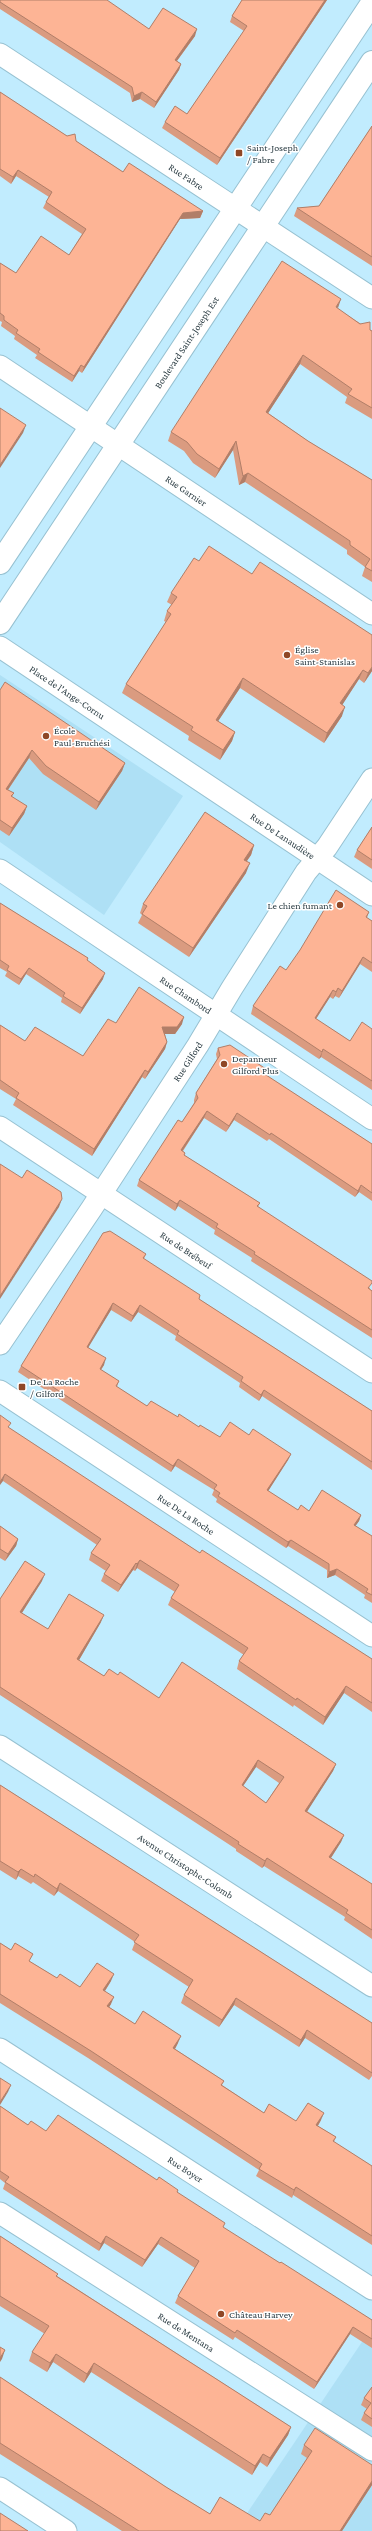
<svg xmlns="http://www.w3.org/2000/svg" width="372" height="2531" viewBox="0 0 372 2531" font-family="'Crimson Pro',serif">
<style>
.built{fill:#aee0f5}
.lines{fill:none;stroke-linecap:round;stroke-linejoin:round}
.street-casing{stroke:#97c1d1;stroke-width:23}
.secondary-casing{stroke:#97c1d1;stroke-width:24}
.street{stroke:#fff;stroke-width:21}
.secondary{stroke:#fff;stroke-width:22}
.wall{fill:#da9b80;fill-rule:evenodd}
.shaded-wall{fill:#b17e68}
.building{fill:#fdb495;stroke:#b17e68;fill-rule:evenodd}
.poi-dot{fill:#8f4726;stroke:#fff;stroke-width:1.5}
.labels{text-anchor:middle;stroke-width:3;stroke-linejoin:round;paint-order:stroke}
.poi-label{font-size:10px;fill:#2c3d44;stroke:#fff;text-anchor:start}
.street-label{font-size:10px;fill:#2c3d44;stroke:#fff}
</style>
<rect width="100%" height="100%" fill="#c1ecfe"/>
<g class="built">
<path d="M0,675L183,796L104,915L0,842Z"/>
<path d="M372,2327V2531H235Z"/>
</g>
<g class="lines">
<g class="street-casing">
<g id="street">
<path id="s1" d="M0,54L372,298"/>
<path id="s2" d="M0,366L372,614"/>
<path id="s3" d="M0,647L372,895"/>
<path id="s4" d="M0,870L372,1119"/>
<path id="s5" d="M0,1127L372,1372"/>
<path id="s6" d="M0,1344L92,1208L198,1045L232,988L306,872L327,847L372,779"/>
<path id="s7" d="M0,1391L372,1636"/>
<path id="s8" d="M0,1746L372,1986"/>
<path id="s9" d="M0,2049L372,2289"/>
<path id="s10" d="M0,2213L372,2450"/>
<path d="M0,2488L66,2531"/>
</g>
</g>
<g class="secondary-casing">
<g id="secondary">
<path d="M0,563L372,3"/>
<path id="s11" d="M0,623L372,62"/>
</g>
</g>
<use href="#street" class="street"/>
<use href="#secondary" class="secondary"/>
</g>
<g class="wall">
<path d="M0,0L149,29L195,36L177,61L181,64L179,70L154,108L140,99L132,102L130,93L0,9Z"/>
<path d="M242,0H327L217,165L162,128L165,122L187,114L244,31L230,22L232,16Z"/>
<path d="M0,92L57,130L76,141L123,172L203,211L200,218L180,219L82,373L79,371L72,382L35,358L37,355L14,339L15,336L1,326L2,322L0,321V263L16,273L69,255L82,234L43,208L46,202L49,197L16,176L11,184L0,176Z"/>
<path d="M372,126V266L294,216L297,208L319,206Z"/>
<path d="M338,309L372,331V419L345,403L347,397L300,364L268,413L308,441L372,480V582L362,576L365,567L347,554V550L245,482L239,485L233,450L215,478L193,463L184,451L168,441L171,432Z"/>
<path d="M171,593L372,671L364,683L359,679L342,705V716L324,743L240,688L218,721L235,732L232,741L220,760L188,740L189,736L122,693L126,684L166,622L164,621L167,611L172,605L167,602Z"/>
<path d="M0,690L125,763L122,771L96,810L43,774L29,758L8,790L14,793L12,797L27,806L24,814L9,836L0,830Z"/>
<path d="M372,827V869L354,857L357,850Z"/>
<path d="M254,845L251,855L247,861L246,873L189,957L138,923L142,915L140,913L143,904Z"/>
<path d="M0,903L88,958L87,961L103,979L80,1014L61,1002L62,998L26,974L19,985L5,976L7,972L0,968Z"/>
<path d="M369,912L367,918L372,921V972L360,964L339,998L335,996L333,999L330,997L316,1019L350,1041L372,1029V1090L321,1057L319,1059L251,1014L253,1006L286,970Z"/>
<path d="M116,1023L182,1024L175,1034H165L167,1042L165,1049L145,1079L142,1077L92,1156L13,1105L16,1099L0,1089V1025L25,1041L83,1056Z"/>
<path d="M218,1048L264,1074L372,1144V1201L359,1192L355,1197L269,1139L267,1141L234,1120L226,1132L204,1118L183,1151L185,1153L184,1155L260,1203L258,1207L370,1288V1289L372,1291V1338L251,1261L252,1258L214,1234L215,1230L178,1206L175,1211L137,1186L139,1180L182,1122L194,1103V1100L196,1093L217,1059L216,1054Z"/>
<path d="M146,1254L144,1259L199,1299L372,1411V1470L262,1396L259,1401L239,1387L240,1383L175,1340L176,1336L138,1312L131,1322L111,1310L88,1347L104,1365L101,1370L119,1381L117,1387L147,1406L178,1417L220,1437L249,1435L291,1454L288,1460L268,1491L298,1510L361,1515L359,1521L355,1526L372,1536V1603L364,1598L365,1595L335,1575L327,1578V1570L288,1546L286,1548L216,1502L217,1499L212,1495L214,1490L175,1466L171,1472L18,1372L21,1366Z"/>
<path d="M9,1428L200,1553L372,1659V1712L344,1693L323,1725L294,1705L293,1707L237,1669L239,1661L244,1655L168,1605L171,1598L175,1592L137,1568L135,1571L133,1570L118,1592L101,1581L104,1574L106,1571L89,1560L91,1553L97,1545L3,1481Z"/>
<path d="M0,1526L18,1539L16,1546L5,1561L0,1558Z"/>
<path d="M42,1581L22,1613L48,1629L101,1622L79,1660L104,1676L118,1675L159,1698L336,1764L333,1771L307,1811L344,1835L341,1842L331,1858L372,1884V1939L344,1920L345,1917L264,1866L262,1868L236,1851V1849L0,1695V1599ZM256,1767L279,1783L266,1803L243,1786Z"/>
<path d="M0,1785L372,2023V2076L369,2080L305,2038L299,2047L234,2005L219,2027L181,2003L184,1995L189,1987L132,1950L135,1942L58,1891L54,1896L33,1882L31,1884L18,1876L16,1880L0,1870Z"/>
<path d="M0,1943L57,1978L80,1987L111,1981L105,1991L111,2004L109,2007L135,2024L178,2043L175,2049L224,2081L222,2085L264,2113L296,2121L321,2120L318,2126L336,2137L334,2142L372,2166V2245L293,2195L292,2198L256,2176L259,2170L88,2058L0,2003Z"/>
<path d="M0,2106L28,2125L46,2131L178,2190L177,2192L223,2228L372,2320V2348L350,2334L314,2389L235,2337L233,2340L175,2303L178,2296L195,2268L158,2244L142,2267L104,2243L99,2251L3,2189L5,2183L0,2179Z"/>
<path d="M0,2236L58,2274L57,2276L291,2427L288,2435L267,2467L260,2462L252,2475L91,2372L84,2383L53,2362L47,2372L29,2361L32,2352L45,2334L0,2306Z"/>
<path d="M0,2377L166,2487L210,2514L260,2521L270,2515L307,2458L301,2454L304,2445L372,2465V2485L342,2531H122L0,2454Z"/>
<path d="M372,2387V2427L361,2420L364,2413L367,2409L361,2405L364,2398Z"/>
</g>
<g class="shaded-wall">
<path d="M325,0H327L217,165L220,158Z"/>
<path d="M197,29L195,36L173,66L175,60Z"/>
<path d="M181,64L179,70L154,108L156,102Z"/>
<path d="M142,92L140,99L132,102L134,96Z"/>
<path d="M18,170L16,176L11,184L13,177Z"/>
<path d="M203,211L200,218L180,219L82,373L84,367L183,213Z"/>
<path d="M341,299L338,308L336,307Z"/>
<path d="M303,355L300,364L263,421L266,412Z"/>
<path d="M81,365L79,371L72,382L74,376Z"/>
<path d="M26,425L23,433L0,468V465Z"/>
<path d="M236,441L233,450L215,478L219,469Z"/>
<path d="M248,473L245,482L239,485L243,476Z"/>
<path d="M372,667V671L364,683L368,673Z"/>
<path d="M363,670L359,679L337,713L340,703Z"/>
<path d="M243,678L240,688L213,729L216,720Z"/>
<path d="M345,707L342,716L324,743L327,733Z"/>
<path d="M235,732L232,741L220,760L223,750Z"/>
<path d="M32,750L29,758L3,797L6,789Z"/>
<path d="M125,763L122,771L96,810L99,802Z"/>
<path d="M27,806L24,814L9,836L12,828Z"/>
<path d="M254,845L251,855L241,869L244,860Z"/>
<path d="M250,863L246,873L189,957L193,948Z"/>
<path d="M363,957L360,964L339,998L342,991Z"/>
<path d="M29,968L26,974L19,985L21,979Z"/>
<path d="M105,973L103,979L80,1014L82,1008Z"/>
<path d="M338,988L335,996L333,999L336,992Z"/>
<path d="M333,990L330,997L312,1025L315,1018Z"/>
<path d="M184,1017L182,1024L175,1034H160L162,1027Z"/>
<path d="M167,1042L165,1049L145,1079L148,1072Z"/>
<path d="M323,1049L321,1057L319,1059L322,1052Z"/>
<path d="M145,1070L142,1077L92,1156L94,1149Z"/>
<path d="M207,1111L204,1118L179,1156L181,1150Z"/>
<path d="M237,1113L234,1120L226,1132L229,1126Z"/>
<path d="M361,1185L359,1192L355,1197Z"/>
<path d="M62,1199L59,1207L0,1299V1296Z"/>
<path d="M180,1200L178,1206L175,1211L177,1204Z"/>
<path d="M113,1303L111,1310L85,1353L87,1347Z"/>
<path d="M140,1305L138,1312L131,1322L133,1316Z"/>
<path d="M106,1358L104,1365L97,1375L100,1369Z"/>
<path d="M264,1390L262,1396L259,1401L261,1395Z"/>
<path d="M291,1454L288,1460L265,1496L267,1490Z"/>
<path d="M178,1459L175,1466L171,1472L173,1466Z"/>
<path d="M5,1474L3,1481L0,1485V1482Z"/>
<path d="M361,1515L359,1521L352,1531L354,1525Z"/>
<path d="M18,1539L16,1546L5,1561L8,1554Z"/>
<path d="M291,1540L288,1546L286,1548L288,1542Z"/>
<path d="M140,1560L137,1568L135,1571L137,1564Z"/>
<path d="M136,1563L133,1570L118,1592L121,1585Z"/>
<path d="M337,1569L335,1575L327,1578L329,1572Z"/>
<path d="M45,1574L42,1581L18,1619L20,1612Z"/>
<path d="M104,1615L101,1622L75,1667L77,1659Z"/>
<path d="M346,1686L344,1693L323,1725L325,1717Z"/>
<path d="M258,1760L256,1767L239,1792L242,1785Z"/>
<path d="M336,1764L333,1771L303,1818L305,1811Z"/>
<path d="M344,1835L341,1842L327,1864L329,1857Z"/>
<path d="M267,1858L264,1866L262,1868L265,1861Z"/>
<path d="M21,1869L18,1876L16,1880L18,1872Z"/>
<path d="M60,1883L58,1891L54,1896L57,1889Z"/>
<path d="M114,1974L111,1981L101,1997L103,1990Z"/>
<path d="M114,1997L111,2004L105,2014L107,2006Z"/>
<path d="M236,1998L234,2005L219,2027L222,2020Z"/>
<path d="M307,2030L305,2038L299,2047L301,2040Z"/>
<path d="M181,2036L178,2043L171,2056L173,2048Z"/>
<path d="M11,2085L8,2092L0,2105V2102Z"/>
<path d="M324,2113L321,2120L314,2132L316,2125Z"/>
<path d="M296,2187L293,2195L292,2198L294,2190Z"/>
<path d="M106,2236L104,2243L99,2251L101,2244Z"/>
<path d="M161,2237L158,2244L142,2267L145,2260Z"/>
<path d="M353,2327L350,2334L314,2389L317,2382Z"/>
<path d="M5,2350L2,2359L0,2362V2358Z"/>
<path d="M56,2354L53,2362L47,2372L50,2363Z"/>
<path d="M94,2363L91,2372L84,2383L87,2374Z"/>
<path d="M291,2427L288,2435L267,2467L270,2458Z"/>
<path d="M263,2454L260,2462L252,2475L255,2466Z"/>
<path d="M372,2481V2485L342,2531H340Z"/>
</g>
<g class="building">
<path d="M0,0H107L149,29L163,8L197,29L175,60L181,64L156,102L142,92L134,96L132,87L0,2Z"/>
<path d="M242,0H325L220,158L165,122L175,106L187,114L247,26L232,16Z"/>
<path d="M0,92L67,136L75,134L76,141L123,172L129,163L203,211L183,213L84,367L81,365L74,376L38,352L40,349L16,333L18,330L4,320V316L0,313V263L16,273L41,236L69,255L86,229L46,202L52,192L18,170L13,177L0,169Z"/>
<path d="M372,126V257L297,208L319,206Z"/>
<path d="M282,261L341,299L336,307L360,324L370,322V330L372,331V408L348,394L352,389L303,355L266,412L308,441L372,480V571L365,567L370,559L350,545V541L248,473L243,476L236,441L219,469L197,454L187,442L171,432Z"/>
<path d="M0,408L26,425L0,465Z"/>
<path d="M209,546L252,574L260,562L372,635V667L368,673L363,670L340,703L345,707L327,733L243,678L216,720L235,732L223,750L191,730L193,727L126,684L171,614L167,611L177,597L171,593L194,558L199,561Z"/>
<path d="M5,682L125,763L99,802L46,766L32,750L6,789L14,793L11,796L27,806L12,828L0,820V690Z"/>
<path d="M205,812L254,845L244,860L250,863L193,948L142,914L147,906L143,904Z"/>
<path d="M372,827V860L357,850Z"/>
<path d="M336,890L369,912L366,917L372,921V963L363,957L342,991L338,988L336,992L333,990L315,1018L350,1041L362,1022L372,1029V1081L323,1049L322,1052L253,1006L280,966L286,970L300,950Z"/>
<path d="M0,903L88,958L87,960L105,973L82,1008L63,996L65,993L29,968L21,979L7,970L9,966L0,960Z"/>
<path d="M139,987L184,1017L177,1027H162L167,1042L148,1072L145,1070L94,1149L16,1098L19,1093L0,1080V1025L25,1041L35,1027L83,1056L108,1019L116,1023Z"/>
<path d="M230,1045L266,1069L263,1073L372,1144V1193L361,1185L358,1191L271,1133L270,1135L237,1113L229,1126L207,1111L181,1150L185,1153L184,1155L260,1203L257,1206L372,1281V1283L368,1288L372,1291V1330L254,1254L255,1252L216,1227L218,1224L180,1200L177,1204L139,1180L178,1120L182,1122L198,1098L196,1093L220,1055L218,1048Z"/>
<path d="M0,1164L22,1178L27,1170L61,1192L62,1199L0,1296Z"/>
<path d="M110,1231L146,1254L143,1258L200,1295L199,1299L372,1411V1462L264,1390L261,1395L241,1381L243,1377L177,1334L179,1331L140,1305L133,1316L113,1303L87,1347L106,1358L100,1369L119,1381L116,1386L147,1406L151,1401L178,1417L179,1414L199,1427L200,1425L220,1437L230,1422L249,1435L253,1429L291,1454L267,1490L298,1510L301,1505L309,1511L322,1490L361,1515L354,1525L372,1536V1595L366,1592L368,1589L337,1569L329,1572V1564L291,1540L288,1542L218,1496L220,1493L214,1489L217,1485L178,1459L173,1466L21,1366L103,1233Z"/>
<path d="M0,1415L11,1423L8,1427L200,1553L202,1550L372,1659V1703L346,1686L325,1717L297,1698L296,1700L239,1661L248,1648L171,1598L179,1585L140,1560L137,1564L136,1563L121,1585L104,1574L110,1565L91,1553L101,1539L5,1474L0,1482Z"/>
<path d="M0,1526L18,1539L8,1554L0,1549Z"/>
<path d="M25,1561L45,1574L20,1612L48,1629L69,1594L104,1615L77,1659L104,1676L109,1669L118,1675L120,1672L159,1698L182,1662L336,1764L305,1811L344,1835L329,1857L372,1884V1930L346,1913L348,1910L267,1858L265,1861L238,1844L239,1842L0,1687V1599ZM258,1760L284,1777L266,1803L242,1785Z"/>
<path d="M0,1785L372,2023V2073L307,2030L301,2040L236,1998L222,2020L184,1995L193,1980L134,1942L139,1935L60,1883L57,1889L35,1874L34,1877L21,1869L18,1872L0,1861Z"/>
<path d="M0,1943L11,1950L15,1943L33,1954L29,1961L57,1978L60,1974L80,1987L97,1963L114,1974L103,1990L114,1997L107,2006L135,2024L143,2011L181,2036L173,2048L224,2081L221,2085L264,2113L269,2104L296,2121L308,2103L324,2113L316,2125L336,2137L333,2141L372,2166V2236L296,2187L294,2190L259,2169L262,2164L91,2051L0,1994Z"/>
<path d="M0,2078L11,2085L0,2102Z"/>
<path d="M0,2106L28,2125L31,2121L46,2131L58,2115L157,2180L159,2177L178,2190L177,2192L225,2223L223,2227L280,2263L281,2262L372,2320V2339L353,2327L317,2382L237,2330L235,2333L178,2296L199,2261L161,2237L145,2260L106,2236L101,2244L5,2182L9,2177L0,2171Z"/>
<path d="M0,2236L58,2274L56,2276L291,2427L270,2458L263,2454L255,2466L94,2363L87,2374L56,2354L50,2363L32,2352L49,2326L0,2296Z"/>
<path d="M0,2347L5,2350L0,2358Z"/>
<path d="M0,2377L166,2487L210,2514L220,2497L260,2521L265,2513L270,2515L312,2451L304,2445L315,2428L372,2465V2481L340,2531H139L0,2443Z"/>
<path d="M372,2387V2419L364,2413L371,2403L364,2398Z"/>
<path d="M0,2513L28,2531H0Z"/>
</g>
<g class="poi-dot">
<rect x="235" y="149" width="8" height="8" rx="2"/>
<circle cx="287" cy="655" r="4"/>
<circle cx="46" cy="736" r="4"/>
<circle cx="340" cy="905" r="4"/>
<circle cx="224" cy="1064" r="4"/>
<rect x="18" y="1383" width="8" height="8" rx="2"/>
<circle cx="221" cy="2314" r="4"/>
</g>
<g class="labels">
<g class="poi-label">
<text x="247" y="151">Saint-Joseph<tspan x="247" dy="12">/ Fabre</tspan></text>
<text x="295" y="653">Église<tspan x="295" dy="12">Saint-Stanislas</tspan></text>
<text x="54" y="734">École<tspan x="54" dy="12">Paul-Bruchési</tspan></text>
<text x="332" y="909" text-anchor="end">Le chien fumant</text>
<text x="232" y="1062">Depanneur<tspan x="232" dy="12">Gilford Plus</tspan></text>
<text x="30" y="1385">De La Roche<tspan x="30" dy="12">/ Gilford</tspan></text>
<text x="229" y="2318">Château Harvey</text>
</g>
<g class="street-label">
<text dy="4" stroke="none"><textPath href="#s1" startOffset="223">Rue Fabre</textPath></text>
<text dy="4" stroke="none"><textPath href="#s11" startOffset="337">Boulevard Saint-Joseph Est</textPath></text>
<text dy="4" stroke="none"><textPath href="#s2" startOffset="224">Rue Garnier</textPath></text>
<text dy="4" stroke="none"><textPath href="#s3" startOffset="81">Place de l'Ange-Cornu</textPath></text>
<text dy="4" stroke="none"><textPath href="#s3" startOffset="340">Rue De Lanaudière</textPath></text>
<text dy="4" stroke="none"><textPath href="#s4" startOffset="224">Rue Chambord</textPath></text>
<text dy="4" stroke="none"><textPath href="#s6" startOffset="339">Rue Gilford</textPath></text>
<text dy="4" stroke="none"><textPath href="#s5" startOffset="223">Rue de Brébeuf</textPath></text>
<text dy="4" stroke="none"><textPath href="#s7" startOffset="223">Rue De La Roche</textPath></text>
<text dy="4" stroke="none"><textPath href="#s8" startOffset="221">Avenue Christophe-Colomb</textPath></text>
<text dy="4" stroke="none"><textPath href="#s9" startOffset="221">Rue Boyer</textPath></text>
<text dy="4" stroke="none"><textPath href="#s10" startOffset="221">Rue de Mentana</textPath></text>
</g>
</g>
</svg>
